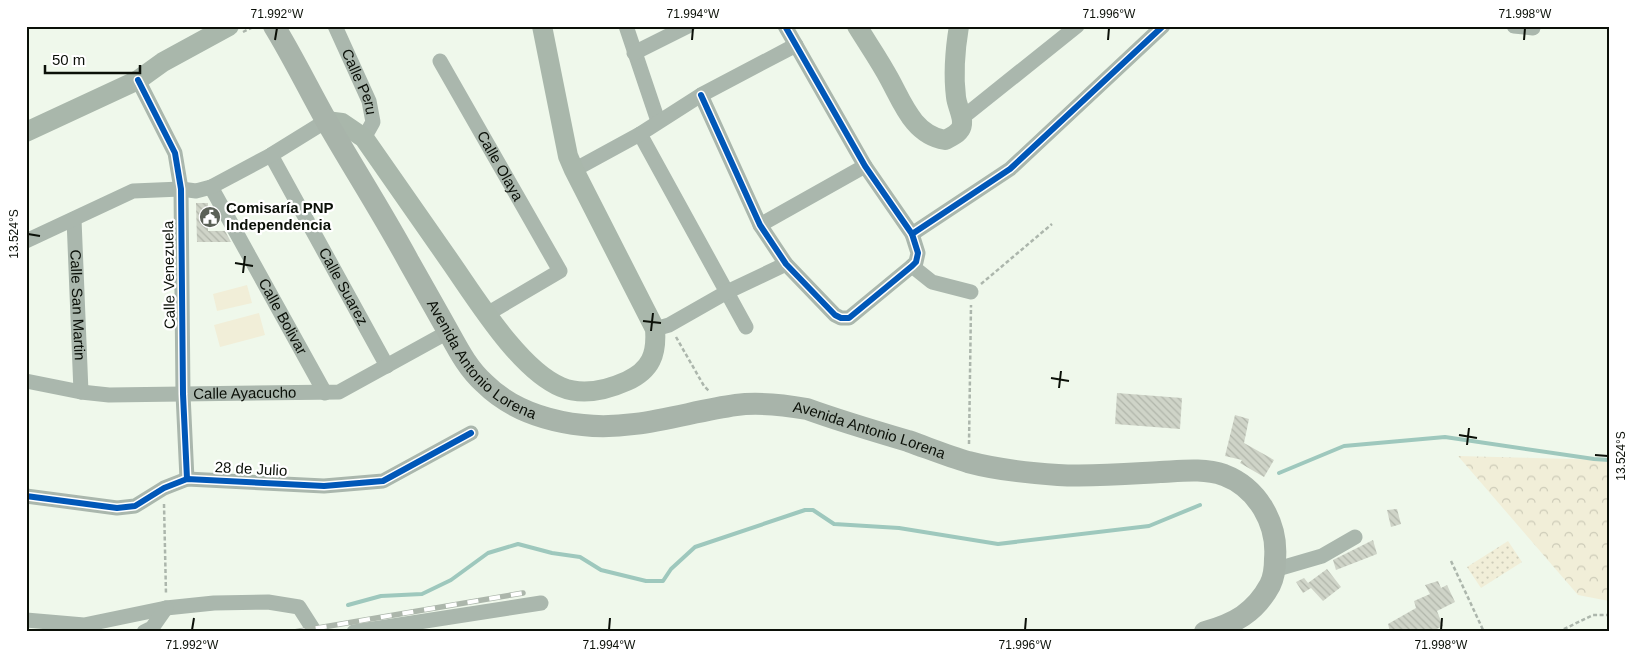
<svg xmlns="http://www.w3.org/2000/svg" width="1635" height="658" viewBox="0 0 1635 658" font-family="Arial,sans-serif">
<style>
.grass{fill:url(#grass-dots)}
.forest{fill:url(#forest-crowns)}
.pitch{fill:#f1eed8}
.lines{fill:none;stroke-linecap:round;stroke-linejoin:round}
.stream{stroke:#9ec8bd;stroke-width:4}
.building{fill:url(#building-back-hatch)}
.path{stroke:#acb6ac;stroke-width:2.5;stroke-dasharray:4 2.5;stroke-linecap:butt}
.minor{stroke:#aab7ad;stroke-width:15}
.major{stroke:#a9b7ab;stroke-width:20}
.highway{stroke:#a8b4aa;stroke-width:22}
.rail-casing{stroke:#acb6ab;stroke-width:5.5}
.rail{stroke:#fff;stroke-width:4;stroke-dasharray:11;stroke-linecap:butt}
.cycleway-casing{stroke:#fff;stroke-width:9}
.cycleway{stroke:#0057b8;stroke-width:6}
.ticks{fill:none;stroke:#0b1008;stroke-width:2}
.labels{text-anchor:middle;stroke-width:4.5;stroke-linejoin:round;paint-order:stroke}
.street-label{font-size:15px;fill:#0b1008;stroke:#fff}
.poi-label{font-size:15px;font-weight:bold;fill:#0b1008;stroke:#fff;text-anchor:start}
.neatline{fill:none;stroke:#0b1008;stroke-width:2}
.ticks-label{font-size:12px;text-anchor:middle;fill:#0b1008}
</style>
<defs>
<pattern id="grass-dots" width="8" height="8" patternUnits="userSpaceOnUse" patternTransform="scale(1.25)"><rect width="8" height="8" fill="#f1eed8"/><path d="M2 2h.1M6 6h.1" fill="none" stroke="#cdcbb8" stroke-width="1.8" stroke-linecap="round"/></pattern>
<pattern id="forest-crowns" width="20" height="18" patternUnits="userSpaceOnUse" patternTransform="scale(1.25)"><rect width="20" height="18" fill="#f1eed8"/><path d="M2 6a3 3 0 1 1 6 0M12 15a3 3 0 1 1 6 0" fill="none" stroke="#cdcbb8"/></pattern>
<pattern id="building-back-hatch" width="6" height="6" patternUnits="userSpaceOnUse" patternTransform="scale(1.25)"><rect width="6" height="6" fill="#cfd4c8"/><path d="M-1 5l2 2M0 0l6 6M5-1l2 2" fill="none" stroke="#b0b5aa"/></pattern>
</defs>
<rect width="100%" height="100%" fill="#eff8eb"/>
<path class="grass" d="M1508,541L1522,562L1481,588L1467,567Z"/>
<path class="forest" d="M1458,456L1609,460V601L1578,595Z"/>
<g class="pitch">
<path d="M247,285L252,303L217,311L213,294Z"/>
<path d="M259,313L265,335L220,347L214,325Z"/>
</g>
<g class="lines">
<g class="stream">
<path d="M1279,473L1344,446L1445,437L1594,459L1609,460"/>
<path d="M348,605L381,596L422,594L451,580L488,553L518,544L552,553L580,557L601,570L646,581H663L671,569L695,547L805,510H813L834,524L899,528L998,544L1149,526L1200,505"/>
</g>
</g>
<g class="building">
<path d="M196,203H208V231H225L231,242H197Z"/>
<path d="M1117,393L1182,398L1180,429L1115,424Z"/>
<path d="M1235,415L1249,419L1244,443L1274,460L1264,477L1240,463L1242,460L1225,456Z"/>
<path d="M1397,509L1401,524L1391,527L1387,510Z"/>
<path d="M1373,540L1377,554L1336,570L1333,560Z"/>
<path d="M1327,569L1341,587L1323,601L1311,588L1303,593L1296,582L1304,578L1308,583Z"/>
<path d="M1438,581L1441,588L1447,585L1455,602L1437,611L1443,626L1430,632H1390L1388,624L1416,608L1414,601L1430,594L1425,585Z"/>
</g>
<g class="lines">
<g class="path">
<path d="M243,32L255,26"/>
<path d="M981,284L1052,224"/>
<path d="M676,337L704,386L710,392"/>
<path d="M969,444L971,305"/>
<path d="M164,504L166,594"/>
<path d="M1451,561L1484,632"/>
<path d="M1558,632L1593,615H1609"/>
</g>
<g class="minor">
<path id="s1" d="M335,26L369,101L373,122L364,138"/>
<path d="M626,26L658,121"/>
<path d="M1514,26L1533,28"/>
<path d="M634,53L688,26"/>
<path id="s2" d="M440,61L560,271L487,314"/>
<path d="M138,80L175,153L181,189L183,394L187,479"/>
<path d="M701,95L760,225L786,264L835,315L841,318H849L912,266L916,262L918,253L912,234L865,166L785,26"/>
<path d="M962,118L1077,26"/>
<path d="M640,134L746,327"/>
<path id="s3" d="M271,155L387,366"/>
<path d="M574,170L640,134L701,95L796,45"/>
<path id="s4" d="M211,187L325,393"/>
<path id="s5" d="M74,219L81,392"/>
<path d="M760,225L865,166"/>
<path d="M912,234L1010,169L1163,26"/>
<path d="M26,241L133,191L181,189L196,191L211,187L271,155L326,121"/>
<path d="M912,266L932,282L971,292"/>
<path d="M655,329L669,325L727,292L786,264"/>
<path id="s6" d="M26,381L81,392L109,395L339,392L448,332"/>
<path d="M26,496L117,508L135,506L164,488L187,479L324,486L383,481L471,433"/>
<path d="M1274,570L1322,556L1355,537"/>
<path d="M26,620L84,625L166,608L214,603L268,602L299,607L315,632"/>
<path d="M144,632L152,628L166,608"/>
<path d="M354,632L541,603"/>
</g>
<g class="major">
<path d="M857,26C868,44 880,61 890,80C903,104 914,135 945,140C951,137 958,134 961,128C965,119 957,107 956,97C953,73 955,50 959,26"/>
<path d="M326,121L342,123L364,138C392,178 419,217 447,257C474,295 518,369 561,387C582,396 607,390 627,381C651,370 657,354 655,329L574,170L568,156L542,26"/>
<path d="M26,132L138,80L163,62L229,26"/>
</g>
<path class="highway" id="s7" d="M274,26C293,57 309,90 327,122C354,169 383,214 409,262C421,283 432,303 444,324C456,345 466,367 484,383C510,409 547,421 583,425C634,431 686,412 736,405C759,402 784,405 807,409C840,421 874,431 908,441C928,448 948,456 968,462C998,470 1028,473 1058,475C1092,477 1126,474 1160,472C1181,471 1204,468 1224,475C1258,488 1278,524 1275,559C1275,568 1274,577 1270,585C1255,613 1234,624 1205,632"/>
<g class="rail-casing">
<path id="rail" d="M294,632L523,593"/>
</g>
<use href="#rail" class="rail"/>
<g class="cycleway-casing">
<g id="cycleway">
<path d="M138,80L175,153L181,189L183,394L187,479"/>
<path d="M701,95L760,225L786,264L835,315L841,318H849L912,266L916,262L918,253L912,234L865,166L785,26"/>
<path d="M912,234L1010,169L1163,26"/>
<path d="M26,496L117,508L135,506L164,488L187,479L324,486L383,481L471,433"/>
</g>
</g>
<use href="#cycleway" class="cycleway"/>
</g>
<path class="ticks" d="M275,40L277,28M692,40L693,28M1108,40L1109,28M1524,40L1525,28M28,234L40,236M235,263L253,266M243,273L245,256M643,321L661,323M651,331L653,313M1051,378L1069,381M1059,388L1061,371M1459,435L1477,438M1467,445L1469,428M1595,455L1608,456M192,630L194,618M609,630L610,618M1025,630L1026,618M1441,630L1442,618"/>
<defs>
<g id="civic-disc" transform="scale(1.125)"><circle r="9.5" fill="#5b6157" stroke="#fff"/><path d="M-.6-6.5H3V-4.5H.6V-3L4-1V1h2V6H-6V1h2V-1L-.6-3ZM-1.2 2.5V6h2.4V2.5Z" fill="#fff"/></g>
</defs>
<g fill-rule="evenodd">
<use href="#civic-disc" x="210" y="217"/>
</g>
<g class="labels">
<g class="street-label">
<text dy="5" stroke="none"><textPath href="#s1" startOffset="61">Calle Peru</textPath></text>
<text dy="5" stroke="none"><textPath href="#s2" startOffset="121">Calle Olaya</textPath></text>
<text transform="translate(169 275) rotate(-91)" y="5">Calle Venezuela</text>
<text dy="5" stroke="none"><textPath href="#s3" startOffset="150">Calle Suarez</textPath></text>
<text dy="5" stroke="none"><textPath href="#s5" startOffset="86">Calle San Martin</textPath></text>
<text dy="5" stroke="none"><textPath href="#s4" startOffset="148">Calle Bolivar</textPath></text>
<text dy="5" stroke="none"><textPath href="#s7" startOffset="396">Avenida Antonio Lorena</textPath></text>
<text dy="5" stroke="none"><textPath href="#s6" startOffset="220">Calle Ayacucho</textPath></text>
<text dy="5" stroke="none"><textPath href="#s7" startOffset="816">Avenida Antonio Lorena</textPath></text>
<text transform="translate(251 469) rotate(3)" y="5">28 de Julio</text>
</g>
<g class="poi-label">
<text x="226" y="213">Comisaría PNP<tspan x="226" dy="17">Independencia</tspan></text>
</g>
</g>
<rect width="1635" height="658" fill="none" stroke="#ffffff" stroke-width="55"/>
<path d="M45 65v8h95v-8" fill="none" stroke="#0b1008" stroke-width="2.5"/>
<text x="52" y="65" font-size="15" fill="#0b1008" stroke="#ffffff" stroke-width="4" paint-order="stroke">50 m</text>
<rect x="28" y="28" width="1580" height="602" class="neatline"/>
<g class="ticks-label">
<text x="277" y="18">71.992°W</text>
<text x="693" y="18">71.994°W</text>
<text x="1109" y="18">71.996°W</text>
<text x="1525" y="18">71.998°W</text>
<text transform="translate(14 234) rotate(-90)" y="4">13.524°S</text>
<text transform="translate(1621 456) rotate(-90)" y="4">13.524°S</text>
<text x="192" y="649">71.992°W</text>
<text x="609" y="649">71.994°W</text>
<text x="1025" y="649">71.996°W</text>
<text x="1441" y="649">71.998°W</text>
</g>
</svg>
